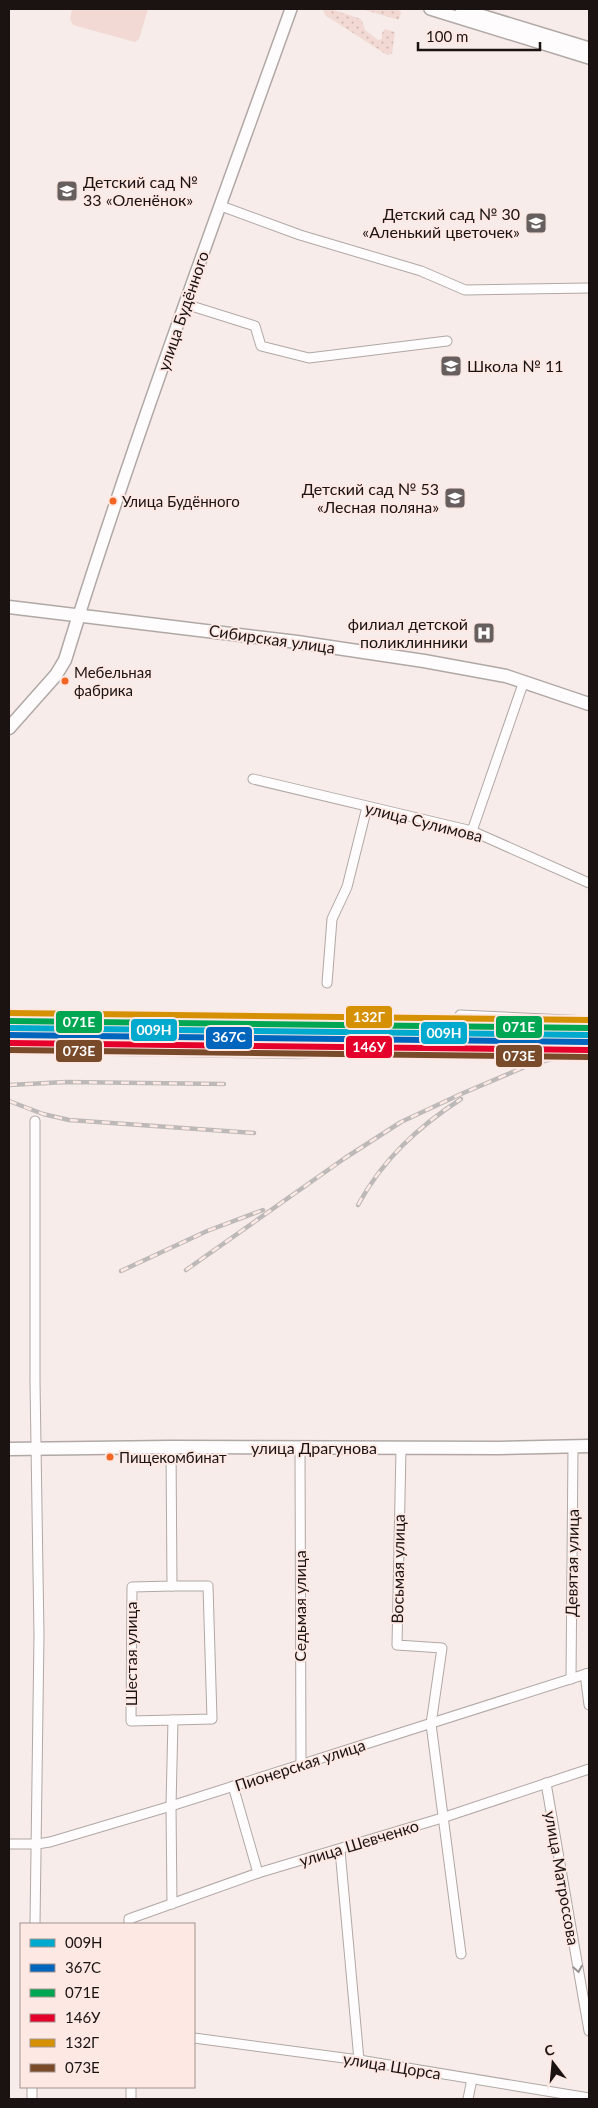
<svg xmlns="http://www.w3.org/2000/svg" width="598" height="2108" viewBox="0 0 598 2108" font-family="Lato,sans-serif">
<style>
.grass{fill:url(#grass-dots)}
.garden{fill:#f2d9d3}
.lines{fill:none;stroke-linecap:round;stroke-linejoin:round}
.minor-casing{stroke:#b0a8a5;stroke-width:11}
.tertiary-casing{stroke:#b0a8a5;stroke-width:14}
.secondary-casing{stroke:#b0a8a5;stroke-width:15}
.minor{stroke:#fefcfc;stroke-width:9}
.tertiary{stroke:#fefcfc;stroke-width:11}
.secondary{stroke:#fefcfc;stroke-width:12}
.rail-casing{stroke:#bcb9b8;stroke-width:4.5}
.rail{stroke:#fde8e3;stroke-width:2.5;stroke-dasharray:8;stroke-linecap:butt}
.rail-1-casing{stroke:#fde8e3;stroke-width:10}
.rail-2-casing{stroke:#fde8e3;stroke-width:10}
.rail-3-casing{stroke:#fde8e3;stroke-width:10}
.rail-4-casing{stroke:#fde8e3;stroke-width:10}
.rail-5-casing{stroke:#fde8e3;stroke-width:10}
.rail-6-casing{stroke:#fde8e3;stroke-width:10}
.rail-1{stroke:#00a9ce;stroke-width:6}
.rail-2{stroke:#0065bd;stroke-width:6}
.rail-3{stroke:#00a651;stroke-width:6}
.rail-4{stroke:#e4002b;stroke-width:6}
.rail-5{stroke:#d69003;stroke-width:6}
.rail-6{stroke:#7a4b2a;stroke-width:6}
.oneway{stroke:#979393}
.bus-dot{fill:#f26522;stroke:#fde8e3;stroke-width:2}
.labels{text-anchor:middle;stroke-width:4;stroke-linejoin:round;paint-order:stroke}
.bus-label{font-size:15px;fill:#1a1312;stroke:#fde8e3;text-anchor:start}
.poi-label{font-size:16px;fill:#1a1312;stroke:#fde8e3;text-anchor:end}
.street-label{font-size:16px;fill:#1a1312;stroke:#fde8e3}
.line-badge{stroke:#fde8e3;stroke-width:2}
.badge-label{font-size:14px;text-anchor:middle;font-weight:bold;fill:#fff}
</style>
<defs>
<pattern id="grass-dots" width="8" height="8" patternUnits="userSpaceOnUse" patternTransform="scale(1.25)"><rect width="8" height="8" fill="#f2d9d3"/><path d="M2 2h.1M6 6h.1" fill="none" stroke="#cfb9b4" stroke-width="1.8" stroke-linecap="round"/></pattern>
</defs>
<rect width="100%" height="100%" fill="#f7ece9"/>
<g class="grass">
<path d="M323,9H331L361,19L365,30L378,40L382,39V33L385,29L395,32L392,54L387,55L325,15Z"/>
<path d="M361,9H397L401,12L399,20Z"/>
</g>
<path class="garden" d="M72,9H148L139,39L135,42L73,25L70,19Z"/>
<g class="lines">
<g class="minor-casing">
<g id="minor">
<path d="M221,206L300,235L421,271L465,290L589,288"/>
<path d="M185,304L255,326L261,346L309,358L447,341"/>
<path d="M253,779L472,831L589,883"/>
<path d="M472,831L524,681"/>
<path d="M327,983L332,919L347,887L367,807"/>
<path d="M460,1015L589,1021"/>
<path d="M35,1121V1382L39,1635L35,1924"/>
<path d="M171,1447L172,1586L132,1587L131,1721L173,1720L171,1806L172,1904"/>
<path d="M300,1448L301,1764"/>
<path d="M401,1448L397,1645L442,1648L431,1724L461,1954"/>
<path d="M172,1586H208L212,1719L173,1720"/>
<path d="M585,1674L589,1705"/>
<path d="M571,1679L573,1446"/>
<path d="M546,1783L589,2031"/>
<path d="M233,1786L258,1873"/>
<path d="M9,1844H37L50,1842L171,1806L589,1673"/>
<path d="M340,1850L359,2060"/>
<path d="M129,1924V1919L258,1873L442,1818L589,1769"/>
<path d="M194,2038L359,2060L589,2098"/>
<path d="M131,2087V2099"/>
<path d="M32,2099V2087"/>
<path d="M468,2099L472,2079"/>
</g>
</g>
<g class="tertiary-casing">
<g id="tertiary">
<path d="M430,9L589,58"/>
<path d="M461,9L589,48"/>
<path d="M79,615C144,411 219,210 291,9"/>
</g>
</g>
<g class="secondary-casing">
<g id="secondary">
<path d="M9,607L297,642L424,661L506,676L589,704"/>
<path d="M9,728L56,675L65,660L79,615"/>
<path d="M9,1449L171,1447L499,1448L589,1446"/>
</g>
</g>
<use href="#minor" class="minor"/>
<use href="#tertiary" class="tertiary"/>
<use href="#secondary" class="secondary"/>
<g class="rail-casing">
<g id="rail">
<path d="M9,1052L300,1057L392,1050"/>
<path d="M9,1085L66,1082L224,1084"/>
<path d="M9,1101L43,1114L69,1120L254,1133"/>
<path d="M358,1205C383,1159 418,1127 461,1099"/>
<path d="M186,1270L345,1158L401,1122L461,1094L527,1066L558,1057L589,1054"/>
<path d="M121,1271L207,1231L263,1210"/>
</g>
</g>
<use href="#rail" class="rail"/>
<g class="rail-1-casing">
<path id="rail-1" d="M9,1028L589,1035"/>
</g>
<g class="rail-2-casing">
<path id="rail-2" d="M9,1035L589,1042"/>
</g>
<g class="rail-3-casing">
<path id="rail-3" d="M9,1021L589,1028"/>
</g>
<g class="rail-4-casing">
<path id="rail-4" d="M9,1043L589,1050"/>
</g>
<g class="rail-5-casing">
<path id="rail-5" d="M9,1013L589,1020"/>
</g>
<g class="rail-6-casing">
<path id="rail-6" d="M9,1050L589,1057"/>
</g>
<use href="#rail-1" class="rail-1"/>
<use href="#rail-2" class="rail-2"/>
<use href="#rail-3" class="rail-3"/>
<use href="#rail-4" class="rail-4"/>
<use href="#rail-5" class="rail-5"/>
<use href="#rail-6" class="rail-6"/>
</g>
<defs><path id="oneway-chevron" d="M-2-3.5L2.5 0L-2 3.5" fill="none" stroke-width="1.6" stroke-linecap="round" stroke-linejoin="round" transform="scale(1.25)"/></defs>
<use class="oneway" href="#oneway-chevron" transform="translate(578 1969) rotate(80)"/>
<defs>
<g id="school-square" transform="scale(1.125)"><rect x="-9" y="-9" width="18" height="18" rx="4" fill="#675f5d" stroke="#fde8e3"/><path d="M0-5L7-2L0 1L-7-2ZM-4 1L0 2.5L4 1V4Q0 6-4 4Z" fill="#fff"/></g>
<g id="hospital-square" transform="scale(1.125)"><rect x="-9" y="-9" width="18" height="18" rx="4" fill="#675f5d" stroke="#fde8e3"/><path d="M-5-5h3v3.5h4V-5h3V5h-3V1.5h-4V5h-3Z" fill="#fff"/></g>
</defs>
<g fill-rule="evenodd">
<use href="#school-square" x="67" y="191"/>
<use href="#school-square" x="536" y="223"/>
<use href="#school-square" x="451" y="366"/>
<use href="#school-square" x="455" y="498"/>
<use href="#hospital-square" x="484" y="633"/>
</g>
<g class="bus-dot">
<circle cx="113" cy="501" r="4.5"/>
<circle cx="65" cy="681" r="4.5"/>
<circle cx="110" cy="1457" r="4.5"/>
</g>
<g class="labels">
<g class="bus-label">
<text x="122" y="507">Улица Будённого</text>
<text x="74" y="678">Мебельная<tspan x="74" dy="18">фабрика</tspan></text>
<text x="119" y="1463">Пищекомбинат</text>
</g>
<g class="poi-label">
<text x="83" y="188" text-anchor="start">Детский сад №<tspan x="83" dy="18">33 «Оленёнок»</tspan></text>
<text x="520" y="220">Детский сад № 30<tspan x="520" dy="18">«Аленький цветочек»</tspan></text>
<text x="467" y="372" text-anchor="start">Школа № 11</text>
<text x="439" y="495">Детский сад № 53<tspan x="439" dy="18">«Лесная поляна»</tspan></text>
<text x="468" y="630">филиал детской<tspan x="468" dy="18">поликлинники</tspan></text>
</g>
<g class="street-label">
<text transform="translate(183 311) rotate(-71)" y="6">улица Будённого</text>
<text transform="translate(272 639) rotate(8)" y="6">Сибирская улица</text>
<text transform="translate(424 822) rotate(14)" y="6">улица Сулимова</text>
<text x="314" y="1454">улица Драгунова</text>
<text transform="translate(572 1563) rotate(-89)" y="6">Девятая улица</text>
<text transform="translate(398 1569) rotate(-89)" y="6">Восьмая улица</text>
<text transform="translate(300 1606) rotate(-90)" y="6">Седьмая улица</text>
<text transform="translate(131 1654) rotate(-90)" y="6">Шестая улица</text>
<text transform="translate(300 1765) rotate(-18)" y="6">Пионерская улица</text>
<text transform="translate(359 1843) rotate(-17)" y="6">улица Шевченко</text>
<text transform="translate(562 1878) rotate(80)" y="6">улица Матроссова</text>
<text transform="translate(392 2066) rotate(9)" y="6">улица Щорса</text>
</g>
</g>
<g class="line-badge">
<rect x="345" y="1005" width="48" height="24" rx="5" fill="#d69003"/>
<rect x="55" y="1010" width="48" height="24" rx="5" fill="#00a651"/>
<rect x="495" y="1015" width="48" height="24" rx="5" fill="#00a651"/>
<rect x="130" y="1018" width="48" height="24" rx="5" fill="#00a9ce"/>
<rect x="420" y="1021" width="48" height="24" rx="5" fill="#00a9ce"/>
<rect x="205" y="1026" width="48" height="24" rx="5" fill="#0065bd"/>
<rect x="345" y="1035" width="48" height="24" rx="5" fill="#e4002b"/>
<rect x="55" y="1039" width="48" height="24" rx="5" fill="#7a4b2a"/>
<rect x="495" y="1044" width="48" height="24" rx="5" fill="#7a4b2a"/>
</g>
<g class="badge-label">
<text x="369" y="1022">132Г</text>
<text x="79" y="1027">071Е</text>
<text x="519" y="1032">071Е</text>
<text x="154" y="1035">009Н</text>
<text x="444" y="1038">009Н</text>
<text x="229" y="1042">367С</text>
<text x="369" y="1052">146У</text>
<text x="79" y="1056">073Е</text>
<text x="519" y="1061">073Е</text>
</g>
<rect width="598" height="2108" fill="none" stroke="#1a1312" stroke-width="20"/>
<rect x="20" y="1923" width="175" height="165" fill="#fde8e3" stroke="#a2938f"/>
<rect x="30" y="1939" width="25" height="8" fill="#00a9ce" stroke="#a2938f"/>
<text x="65" y="1948" font-size="15" fill="#1a1312">009Н</text>
<rect x="30" y="1964" width="25" height="8" fill="#0065bd" stroke="#a2938f"/>
<text x="65" y="1973" font-size="15" fill="#1a1312">367С</text>
<rect x="30" y="1989" width="25" height="8" fill="#00a651" stroke="#a2938f"/>
<text x="65" y="1998" font-size="15" fill="#1a1312">071Е</text>
<rect x="30" y="2014" width="25" height="8" fill="#e4002b" stroke="#a2938f"/>
<text x="65" y="2023" font-size="15" fill="#1a1312">146У</text>
<rect x="30" y="2039" width="25" height="8" fill="#d69003" stroke="#a2938f"/>
<text x="65" y="2048" font-size="15" fill="#1a1312">132Г</text>
<rect x="30" y="2064" width="25" height="8" fill="#7a4b2a" stroke="#a2938f"/>
<text x="65" y="2073" font-size="15" fill="#1a1312">073Е</text>
<g transform="translate(553 2063) rotate(344)" stroke="#fde8e3" stroke-width="4" paint-order="stroke">
<path d="M0-4L9 19L0 12L-9 19Z" fill="#1a1312"/>
<text y="-8" font-size="14" font-weight="bold" text-anchor="middle" fill="#1a1312">С</text>
</g>
<path d="M418 42v8h122v-8" fill="none" stroke="#1a1312" stroke-width="2.5"/>
<text x="426" y="42" font-size="15" fill="#1a1312" stroke="#fde8e3" stroke-width="4" paint-order="stroke">100 m</text>
</svg>
